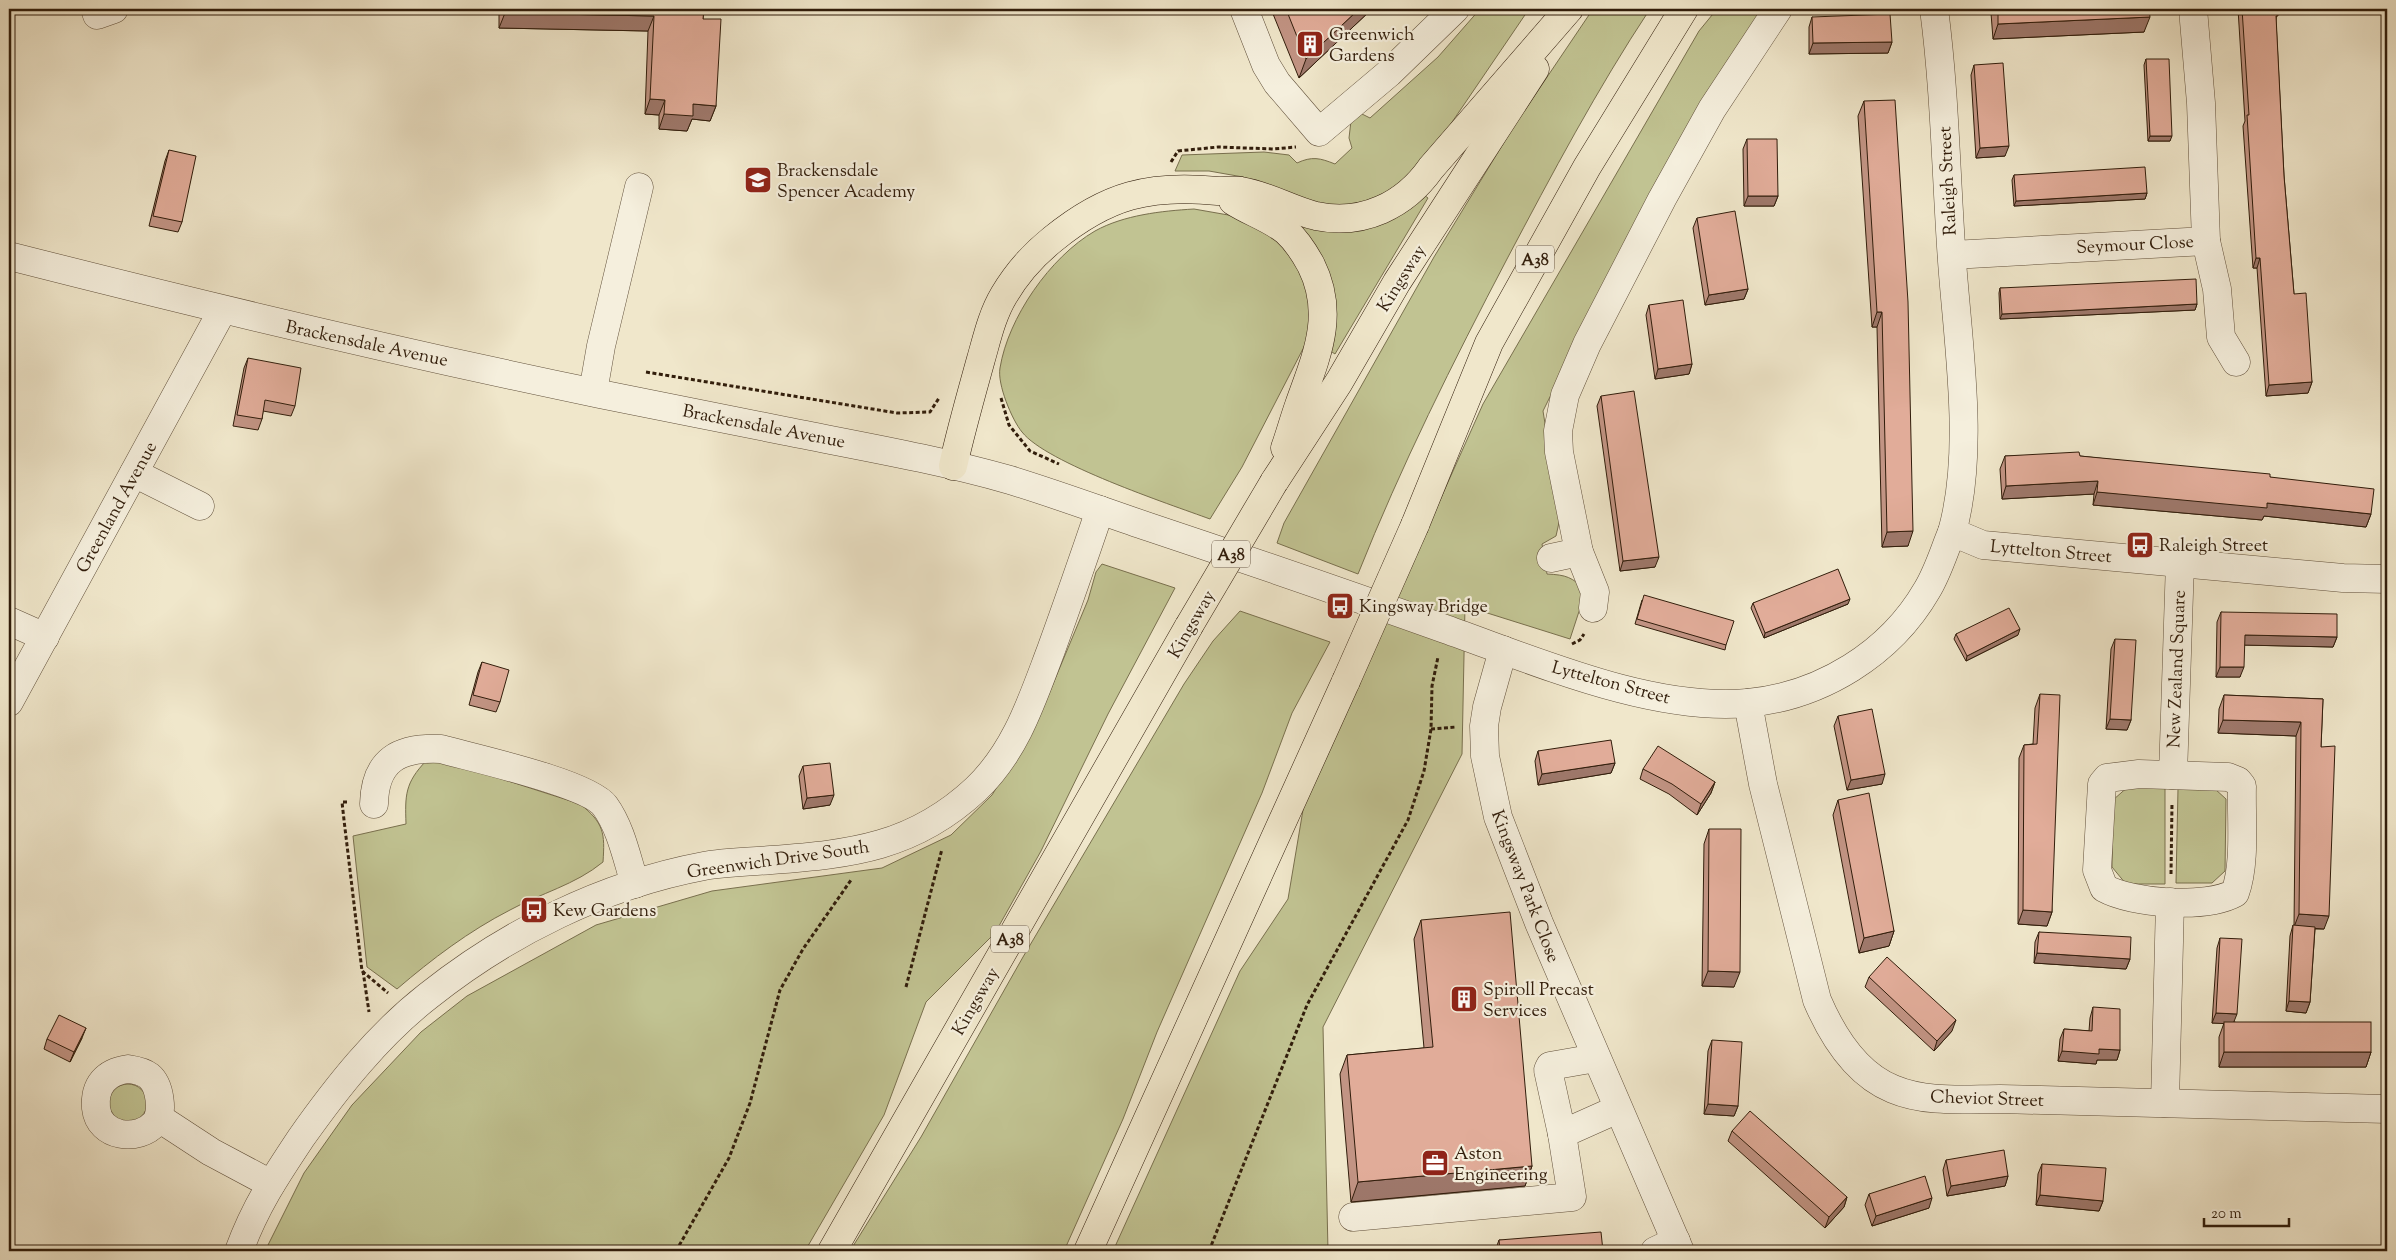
<svg xmlns="http://www.w3.org/2000/svg" width="2396" height="1260" viewBox="0 0 2396 1260" font-family="'Sorts Mill Goudy',serif">
<style>
.green{fill:#c1c392;stroke:#79704e}
.lines{fill:none;stroke-linecap:round;stroke-linejoin:round}
.minor-casing{stroke:#61503b;stroke-width:29}
.highway-casing{stroke:#311d0b;stroke-width:29}
.path{stroke:#311d0b;stroke-width:3;stroke-dasharray:4 2.5;stroke-linecap:butt}
.minor{stroke:#f5efdd;stroke-width:28}
.highway{stroke:#f0e7cb;stroke-width:28}
.highway-bridge-casing{stroke:#311d0b;stroke-width:29;stroke-linecap:butt}
.highway-bridge{stroke:#f0e7cb;stroke-width:28}
.wall{fill:#c29484;stroke:#311d0b}
.shaded-wall{fill:#9e786b;stroke:#311d0b}
.building{fill:#e1ac99;stroke:#311d0b}
.labels{text-anchor:middle;stroke-width:4.5;stroke-linejoin:round;paint-order:stroke}
.shield{fill:#f5efdd;stroke:#6c5c4a;stroke-width:1}
.shield-label{font-size:16px;font-weight:bold;fill:#311d0b}
.poi-label{font-size:18px;fill:#311d0b;stroke:#f5efdd;text-anchor:start}
.street-label{font-size:18px;fill:#311d0b;stroke:#f5efdd}
</style>
<rect width="100%" height="100%" fill="#f0e7cb"/>
<filter id="stains"><feTurbulence type="fractalNoise" baseFrequency=".004" numOctaves="4"/><feColorMatrix values="0 0 0 0 .2 0 0 0 0 .09 0 0 0 0 .02 0 0 0 .5 -.17"/></filter>
<radialGradient id="worn" r=".72"><stop offset=".6" stop-color="#630" stop-opacity="0"/><stop offset="1" stop-color="#630" stop-opacity=".3"/></radialGradient>
<g class="green">
<path d="M1480,9H1529L1429,156L1406,186L1348,209L1320,206L1243,177L1209,171H1175L1182,155L1264,152L1289,155L1297,163C1312,156 1320,158 1335,164L1352,148L1349,138L1351,121L1362,114L1370,118L1438,57Z"/>
<path d="M1593,9H1650C1597,89 1552,174 1507,259C1453,362 1401,466 1358,574L1277,543L1284,523L1434,257L1514,126Z"/>
<path d="M1717,9H1764L1658,178L1543,411L1560,518L1556,536L1542,544L1547,574C1567,575 1571,577 1586,590L1570,639L1465,606L1462,754L1323,1027L1328,1251H1113L1240,971L1288,899L1304,804L1483,404L1699,31Z"/>
<path d="M1424,195L1428,198L1335,354L1329,350C1349,300 1321,264 1296,222Z"/>
<path d="M1194,209L1234,216L1281,241L1306,275L1313,323L1306,343L1242,467L1210,519C1169,504 1046,463 1022,432C1012,420 997,384 1000,368C1008,318 1050,257 1095,231C1124,215 1161,211 1194,209Z"/>
<path d="M1102,564L1175,588L1108,714L1041,851L995,933L926,1002L884,1115L805,1251H265L304,1173L352,1105L421,1032L467,996L596,925L712,891L882,868L951,835L992,795L1038,720L1088,600L1096,572Z"/>
<path d="M1240,611L1330,642L1292,713L1262,793L1157,1032L1123,1119L1064,1251H850L921,1137L1023,957L1184,684L1213,641Z"/>
<path d="M426,761L449,762L580,804C604,823 605,833 603,862C575,885 541,893 510,910C469,931 432,959 397,989L367,967L353,836L406,824C405,795 405,783 426,761Z"/>
<path d="M2130,785L2165,787V884H2126L2112,867L2113,800Z"/>
<path d="M2178,789H2215L2226,799L2225,871L2212,883H2176Z"/>
<circle cx="128" cy="1103" r="19"/>
</g>
<g class="lines">
<g class="minor-casing">
<g id="minor">
<path d="M95,9L97,15L114,9"/>
<path d="M1244,9L1266,65L1277,83L1319,132L1389,73L1455,9"/>
<path d="M1934,9C1945,92 1946,177 1952,261C1958,345 1975,451 1952,532"/>
<path d="M2206,241L2217,289L2221,337L2236,362"/>
<path d="M1952,255L2206,241L2201,103L2193,9"/>
<path d="M9,256C205,306 402,353 600,394C662,406 723,419 785,431C860,446 936,459 1010,480C1056,494 1102,511 1149,527C1248,560 1347,594 1445,629C1536,661 1652,712 1748,703C1821,696 1890,654 1927,590C1938,572 1944,551 1952,532L1983,545L2343,578L2387,579"/>
<path d="M593,392L601,346L639,187"/>
<path d="M134,473L200,506"/>
<path d="M1551,558L1579,552"/>
<path d="M1593,608L1595,592L1579,552L1559,452L1558,431L1565,395L1587,344L1662,199L1712,109L1778,9"/>
<path d="M9,621L45,637"/>
<path d="M1503,650L1487,707L1484,726L1485,756L1498,817L1539,923L1680,1251"/>
<path d="M9,702L222,311"/>
<path d="M1748,703L1763,784L1817,1000C1832,1035 1856,1074 1893,1089C1926,1103 1965,1099 2000,1099L2387,1109"/>
<path d="M2139,774L2228,777L2238,781L2242,786C2241,819 2246,863 2235,893C2206,909 2133,904 2104,888L2097,870L2102,784L2107,778Z"/>
<path d="M2173,775L2180,562"/>
<path d="M374,804C375,760 399,747 441,749C473,758 588,783 605,806C621,828 627,859 635,884"/>
<path d="M128,1069C135,1070 144,1072 149,1076C160,1085 164,1113 155,1123C139,1142 99,1138 96,1108C94,1085 106,1072 128,1069Z"/>
<path d="M2165,1103L2170,902"/>
<path d="M159,1118L211,1152L271,1184"/>
<path d="M1562,1134L1548,1070L1550,1066L1596,1058"/>
<path d="M1353,1217L1572,1197L1562,1134L1618,1109"/>
<path d="M239,1251C255,1207 275,1177 301,1138C337,1087 378,1035 428,996C507,933 603,885 704,866C726,862 749,862 771,860C852,854 914,847 976,789C1016,751 1032,700 1051,650C1068,603 1084,557 1100,510"/>
<path d="M1655,1251L1676,1241"/>
</g>
</g>
<g class="highway-casing">
<g id="highway">
<path d="M1233,201C1250,212 1270,218 1286,231C1297,241 1304,252 1311,265C1336,315 1316,357 1299,405C1294,419 1290,434 1285,448"/>
<path d="M953,466C961,430 971,395 981,359C987,338 992,315 1004,295C1017,273 1033,255 1053,239C1107,195 1150,184 1218,191C1226,191 1233,190 1241,191C1267,195 1291,210 1316,216C1363,226 1405,205 1431,168L1569,9"/>
<path d="M1274,482L1339,382L1397,282L1535,69"/>
<path d="M1415,525L1489,343L1587,167L1684,9"/>
<path d="M832,1251L1189,626"/>
<path d="M1088,1251L1346,681"/>
</g>
</g>
<g class="path">
<path d="M1171,162L1178,151L1218,147L1273,149L1296,147"/>
<path d="M646,372L897,413L930,412L939,398"/>
<path d="M1001,398L1009,425L1030,451L1059,464"/>
<path d="M1572,644L1580,640L1584,634"/>
<path d="M1431,729L1456,727"/>
<path d="M347,802H342L344,820L362,971L388,993"/>
<path d="M2171,874L2172,803"/>
<path d="M363,971L369,1012"/>
<path d="M906,987L942,849"/>
<path d="M676,1251L729,1158L750,1103L780,990L803,949L851,880"/>
<path d="M1209,1251L1307,1005L1408,820L1424,771L1431,729L1432,686L1438,657"/>
</g>
<use href="#minor" class="minor"/>
<use href="#highway" class="highway"/>
<g class="highway-bridge-casing">
<g id="highway-bridge">
<path d="M1189,626L1274,482"/>
<path d="M1346,681L1415,525"/>
</g>
</g>
<use href="#highway-bridge" class="highway-bridge"/>
</g>
<g class="wall">
<path d="M499,9H704L703,19L716,106L710,121L692,119L687,131L659,129V115L645,114L648,31L499,28Z"/>
<path d="M1271,9H1372L1299,78Z"/>
<path d="M1993,9H2149L2144,32L1993,39L1991,13Z"/>
<path d="M2238,9H2277L2276,21L2284,176L2294,294L2312,382L2308,393L2266,396L2257,268H2253L2243,126L2245,121Z"/>
<path d="M1812,17L1892,42L1888,53L1809,54V27Z"/>
<path d="M2146,59L2170,141H2148L2144,65Z"/>
<path d="M1974,65L2005,156L1976,158L1971,75Z"/>
<path d="M1864,101L1908,546L1882,547L1877,327H1872L1858,116Z"/>
<path d="M1747,139L1778,196L1774,206H1744L1743,149Z"/>
<path d="M169,150L182,222L178,232L149,226L165,161Z"/>
<path d="M2014,175L2147,193L2145,199L2014,206L2012,180Z"/>
<path d="M1697,218L1748,289L1744,299L1705,305L1693,228Z"/>
<path d="M2000,288L2197,304L2195,310L2000,319L1999,293Z"/>
<path d="M1649,305L1692,364L1689,374L1655,379L1646,315Z"/>
<path d="M248,358L295,406L291,416L263,411L262,419L258,430L233,426L244,368Z"/>
<path d="M1601,396L1655,567L1620,571L1597,406Z"/>
<path d="M2005,456H2080L2270,477L2371,514L2366,527L2264,516L2262,520L2093,505L2094,494L2002,499L2000,469Z"/>
<path d="M1642,600L1726,645L1725,650L1635,624Z"/>
<path d="M1753,603L1848,604L1764,638L1751,608Z"/>
<path d="M2221,612L2337,637L2333,647L2244,645L2240,677H2216L2217,622Z"/>
<path d="M1956,634L2018,635L1966,661L1954,639Z"/>
<path d="M2115,639L2131,720L2127,730L2106,729L2111,649Z"/>
<path d="M482,662L500,702L496,712L469,705L478,672Z"/>
<path d="M2040,694L2052,912L2047,926L2018,924L2019,758L2024,745L2033,744L2035,708Z"/>
<path d="M2224,695L2323,699L2321,747L2324,929H2315L2310,1002L2306,1013L2286,1011L2290,936L2293,925L2294,926L2296,736L2218,733L2219,709Z"/>
<path d="M1838,716L1882,784L1847,790L1834,726Z"/>
<path d="M1538,751L1615,763L1611,773L1538,785L1535,761Z"/>
<path d="M803,766L830,805L803,809L799,776Z"/>
<path d="M1643,769L1715,782L1711,793L1697,815L1669,794L1640,779Z"/>
<path d="M1838,800L1894,931L1889,946L1859,953L1833,815Z"/>
<path d="M1709,829L1734,987L1702,986L1704,844Z"/>
<path d="M1421,920L1532,1166L1525,1186L1351,1202L1340,1074L1347,1055L1424,1048L1414,939Z"/>
<path d="M2039,932L2130,959L2126,969L2034,963L2035,942Z"/>
<path d="M2220,938L2234,1022L2371,1052L2366,1067H2219V1037L2224,1023H2212L2217,948Z"/>
<path d="M1869,977L1952,1031L1934,1051L1865,987Z"/>
<path d="M2093,1007L2120,1050L2117,1060H2097L2096,1064L2058,1061L2060,1039L2064,1029L2089,1031L2090,1018Z"/>
<path d="M82,1038L70,1062L44,1049L47,1039Z"/>
<path d="M1712,1040L1738,1106L1734,1116L1704,1114L1708,1051Z"/>
<path d="M1732,1131L1847,1197L1844,1207L1825,1228L1728,1141Z"/>
<path d="M1946,1160L2008,1176L2005,1186L1947,1196L1943,1170Z"/>
<path d="M2042,1164L2103,1201L2099,1211L2036,1205L2038,1174Z"/>
<path d="M1869,1194L1929,1208L1872,1226L1865,1205Z"/>
<path d="M1499,1240L1603,1251H1495Z"/>
</g>
<g class="shaded-wall">
<path d="M1359,9H1372L1299,78L1306,59Z"/>
<path d="M505,13L654,16L648,31L499,28Z"/>
<path d="M2150,17L2144,32L1993,39L1998,24Z"/>
<path d="M1892,42L1888,53L1809,54L1813,43Z"/>
<path d="M650,99L665,100L659,115L645,114Z"/>
<path d="M693,104L716,106L710,121L692,119L687,131L659,129L664,114Z"/>
<path d="M2150,136H2172L2170,141H2148Z"/>
<path d="M2009,146L2005,156L1976,158L1980,148Z"/>
<path d="M2147,193L2145,199L2014,206L2016,201Z"/>
<path d="M1748,196H1778L1774,206H1744Z"/>
<path d="M2256,258H2260L2257,268H2253Z"/>
<path d="M1748,289L1744,299L1705,305L1709,295Z"/>
<path d="M2197,304L2195,310L2000,319L2002,314Z"/>
<path d="M1877,312H1882L1877,327H1872Z"/>
<path d="M1692,364L1689,374L1655,379L1658,369Z"/>
<path d="M2312,382L2308,393L2266,396L2269,385Z"/>
<path d="M2098,481L2094,494L2002,499L2006,486Z"/>
<path d="M2097,492L2267,503L2371,514L2366,527L2264,516L2262,520L2093,505Z"/>
<path d="M1913,531L1908,546L1882,547L1887,532Z"/>
<path d="M1659,557L1655,567L1620,571L1623,561Z"/>
<path d="M1850,599L1848,604L1764,638L1765,633Z"/>
<path d="M2020,629L2018,635L1966,661L1967,656Z"/>
<path d="M2245,635L2337,637L2333,647L2241,645Z"/>
<path d="M2220,667H2244L2240,677H2216Z"/>
<path d="M2110,719L2131,720L2127,730L2106,729Z"/>
<path d="M2223,720L2301,722L2296,736L2218,733Z"/>
<path d="M1615,763L1611,773L1538,785L1542,774Z"/>
<path d="M1885,774L1882,784L1847,790L1851,780Z"/>
<path d="M1715,782L1711,793L1697,815L1701,804Z"/>
<path d="M834,795L830,805L803,809L807,798Z"/>
<path d="M2023,910L2052,912L2047,926L2018,924Z"/>
<path d="M2299,914L2329,916L2324,929L2294,927Z"/>
<path d="M1894,931L1889,946L1859,953L1864,938Z"/>
<path d="M2037,953L2130,959L2126,969L2034,963Z"/>
<path d="M1708,971L1740,972L1734,987L1702,986Z"/>
<path d="M2289,1001L2310,1002L2306,1013L2286,1011Z"/>
<path d="M2216,1013L2237,1014L2233,1024L2212,1023Z"/>
<path d="M1956,1020L1952,1031L1934,1051L1937,1041Z"/>
<path d="M86,1028L82,1038L70,1062L74,1052Z"/>
<path d="M2099,1049L2120,1050L2117,1060H2097L2096,1064L2058,1061L2062,1051Z"/>
<path d="M2224,1052H2371L2366,1067H2219Z"/>
<path d="M1708,1104L1738,1106L1734,1116L1704,1114Z"/>
<path d="M1532,1166L1525,1186L1351,1202L1358,1182Z"/>
<path d="M2008,1176L2005,1186L1947,1196L1951,1186Z"/>
<path d="M2040,1195L2103,1201L2099,1211L2036,1205Z"/>
<path d="M1847,1197L1844,1207L1825,1228L1829,1217Z"/>
<path d="M1932,1198L1929,1208L1872,1226L1876,1216Z"/>
</g>
<g class="building">
<path d="M505,9H704L703,19H721L716,106L693,104V116L664,114L665,100L650,99L654,16L505,13Z"/>
<path d="M1286,9H1359L1306,59Z"/>
<path d="M1998,9H2149L2150,17L1998,24Z"/>
<path d="M2242,9H2277L2278,16H2276L2284,176L2294,294L2306,293L2312,382L2269,385L2260,258H2256L2247,115H2249Z"/>
<path d="M1890,14L1892,42L1813,43L1812,17Z"/>
<path d="M2146,59H2169L2172,136H2150Z"/>
<path d="M2003,63L2009,146L1980,148L1974,65Z"/>
<path d="M1895,100L1908,302L1913,531L1887,532L1882,312H1877L1864,101Z"/>
<path d="M1747,139H1777L1778,196H1748Z"/>
<path d="M169,150L196,156L182,222L153,216Z"/>
<path d="M2145,167L2147,193L2016,201L2014,175Z"/>
<path d="M1735,211L1748,289L1709,295L1697,218Z"/>
<path d="M2196,279L2197,304L2002,314L2000,288Z"/>
<path d="M1683,300L1692,364L1658,369L1649,305Z"/>
<path d="M248,358L301,368L295,406L265,400L262,419L237,415Z"/>
<path d="M1634,391L1659,557L1623,561L1601,396Z"/>
<path d="M2079,452L2080,456L2270,474V477L2374,489L2371,514L2267,503V508L2097,492L2098,481L2006,486L2005,456Z"/>
<path d="M1838,569L1850,599L1765,633L1753,603Z"/>
<path d="M1644,595L1734,621L1726,645L1637,619Z"/>
<path d="M2009,608L2020,629L1967,656L1956,634Z"/>
<path d="M2221,612L2337,614V637L2245,635L2244,667H2220Z"/>
<path d="M2115,639L2136,640L2131,720L2110,719Z"/>
<path d="M482,662L509,670L500,702L473,695Z"/>
<path d="M2040,694L2060,695L2052,912L2023,910L2024,745L2037,744Z"/>
<path d="M2224,695L2323,699L2321,747L2335,746L2329,916L2299,914L2301,722L2223,720Z"/>
<path d="M1872,709L1885,774L1851,780L1838,716Z"/>
<path d="M1611,740L1615,763L1542,774L1538,751Z"/>
<path d="M1658,746L1715,782L1701,804L1672,784L1643,769Z"/>
<path d="M830,763L834,795L807,798L803,766Z"/>
<path d="M1869,793L1894,931L1864,938L1838,800Z"/>
<path d="M1709,829H1741L1740,972L1708,971Z"/>
<path d="M1510,912L1532,1166L1358,1182L1347,1055L1433,1047L1421,920Z"/>
<path d="M2293,925L2315,927L2310,1002L2289,1001Z"/>
<path d="M2039,932L2131,937L2130,959L2037,953Z"/>
<path d="M2220,938L2242,939L2237,1014L2216,1013Z"/>
<path d="M1887,957L1956,1020L1937,1041L1869,977Z"/>
<path d="M2093,1007L2120,1009V1050L2099,1049V1054L2062,1051L2064,1029L2092,1031Z"/>
<path d="M59,1015L86,1028L74,1052L47,1039Z"/>
<rect x="2224" y="1022" width="147" height="30"/>
<path d="M1712,1040L1742,1042L1738,1106L1708,1104Z"/>
<path d="M1750,1111L1847,1197L1829,1217L1732,1131Z"/>
<path d="M2004,1150L2008,1176L1951,1186L1946,1160Z"/>
<path d="M2042,1164L2106,1168L2103,1201L2040,1195Z"/>
<path d="M1925,1176L1932,1198L1876,1216L1869,1194Z"/>
<path d="M1601,1232L1603,1251H1500L1499,1240Z"/>
</g>
<defs>
<g id="building-square" transform="scale(1.4375)"><rect x="-9" y="-9" width="18" height="18" rx="4" fill="#8f2418" stroke="#f5efdd"/><path d="M-4-6H4V6H1V3H-1V6H-4ZM-2.5-4.3h1.7v1.8h-1.7ZM.8-4.3h1.7v1.8H.8ZM-2.5-1h1.7V.8h-1.7ZM.8-1h1.7V.8H.8Z" fill="#fff"/></g>
<g id="school-square" transform="scale(1.4375)"><rect x="-9" y="-9" width="18" height="18" rx="4" fill="#8f2418" stroke="#f5efdd"/><path d="M0-5L7-2L0 1L-7-2ZM-4 1L0 2.5L4 1V4Q0 6-4 4Z" fill="#fff"/></g>
<g id="bus-square" transform="scale(1.4375)"><rect x="-9" y="-9" width="18" height="18" rx="4" fill="#8f2418" stroke="#f5efdd"/><path d="M-5-6H5V4H4V6H2V4H-2V6H-4V4H-5ZM-3.5-4V0h7V-4ZM-3.5 1.2v1.5H-2V1.2ZM2 1.2v1.5H3.5V1.2Z" fill="#fff"/></g>
<g id="office-square" transform="scale(1.4375)"><rect x="-9" y="-9" width="18" height="18" rx="4" fill="#8f2418" stroke="#f5efdd"/><path d="M-6-3h4V-5.5h4V-3h4V5H-6ZM-1-4.5V-3h2v-1.5ZM-6 0V1H6V0Z" fill="#fff"/></g>
</defs>
<g fill-rule="evenodd">
<use href="#building-square" x="1310" y="44"/>
<use href="#school-square" x="758" y="180"/>
<use href="#bus-square" x="2140" y="545"/>
<use href="#bus-square" x="1340" y="606"/>
<use href="#bus-square" x="534" y="910"/>
<use href="#building-square" x="1464" y="999"/>
<use href="#office-square" x="1435" y="1163"/>
</g>
<g class="labels">
<g class="shield">
<rect x="1516" y="245.5" width="38" height="27" rx="4"/>
<rect x="1212" y="540.5" width="38" height="27" rx="4"/>
<rect x="991" y="925.5" width="38" height="27" rx="4"/>
</g>
<g class="shield-label">
<text x="1535" y="265">A38</text>
<text x="1231" y="560">A38</text>
<text x="1010" y="945">A38</text>
</g>
<g class="poi-label">
<text x="1329" y="40">Greenwich<tspan x="1329" dy="21">Gardens</tspan></text>
<text x="777" y="176">Brackensdale<tspan x="777" dy="21">Spencer Academy</tspan></text>
<text x="2159" y="551">Raleigh Street</text>
<text x="1359" y="612">Kingsway Bridge</text>
<text x="553" y="916">Kew Gardens</text>
<text x="1483" y="995">Spiroll Precast<tspan x="1483" dy="21">Services</tspan></text>
<text x="1454" y="1159">Aston<tspan x="1454" dy="21">Engineering</tspan></text>
</g>
<g class="street-label">
<text transform="translate(1947 181) rotate(-93)" y="6">Raleigh Street</text>
<text transform="translate(2135 244) rotate(-3)" y="6">Seymour Close</text>
<text transform="translate(1401 278) rotate(-58)" y="6">Kingsway</text>
<text transform="translate(367 343) rotate(12)" y="6">Brackensdale Avenue</text>
<text transform="translate(764 426) rotate(11)" y="6">Brackensdale Avenue</text>
<text transform="translate(116 507) rotate(-61)" y="6">Greenland Avenue</text>
<text transform="translate(2051 551) rotate(5)" y="6">Lyttelton Street</text>
<text transform="translate(1191 624) rotate(-60)" y="6">Kingsway</text>
<text transform="translate(2176 669) rotate(-88)" y="6">New Zealand Square</text>
<text transform="translate(1611 682) rotate(15)" y="6">Lyttelton Street</text>
<text transform="translate(778 859) rotate(-8)" y="6">Greenwich Drive South</text>
<text transform="translate(1526 886) rotate(69)" y="6">Kingsway Park Close</text>
<text transform="translate(975 1001) rotate(-60)" y="6">Kingsway</text>
<text transform="translate(1987 1098) rotate(2)" y="6">Cheviot Street</text>
</g>
</g>
<rect width="2396" height="1260" fill="none" stroke="#f0e7cb" stroke-width="30"/>
<rect x="10" y="10" width="2376" height="1240" fill="none" stroke="#311d0b" stroke-width="2.5"/>
<rect x="15" y="15" width="2366" height="1230" fill="none" stroke="#311d0b"/>
<path d="M2204 1218v8h85v-8" fill="none" stroke="#311d0b" stroke-width="2.5"/>
<text x="2211" y="1218" font-size="15" fill="#311d0b" stroke="#f5efdd" stroke-width="4" paint-order="stroke">20 m</text>
<rect width="100%" height="100%" filter="url(#stains)"/>
<rect width="100%" height="100%" fill="url(#worn)"/>
</svg>
